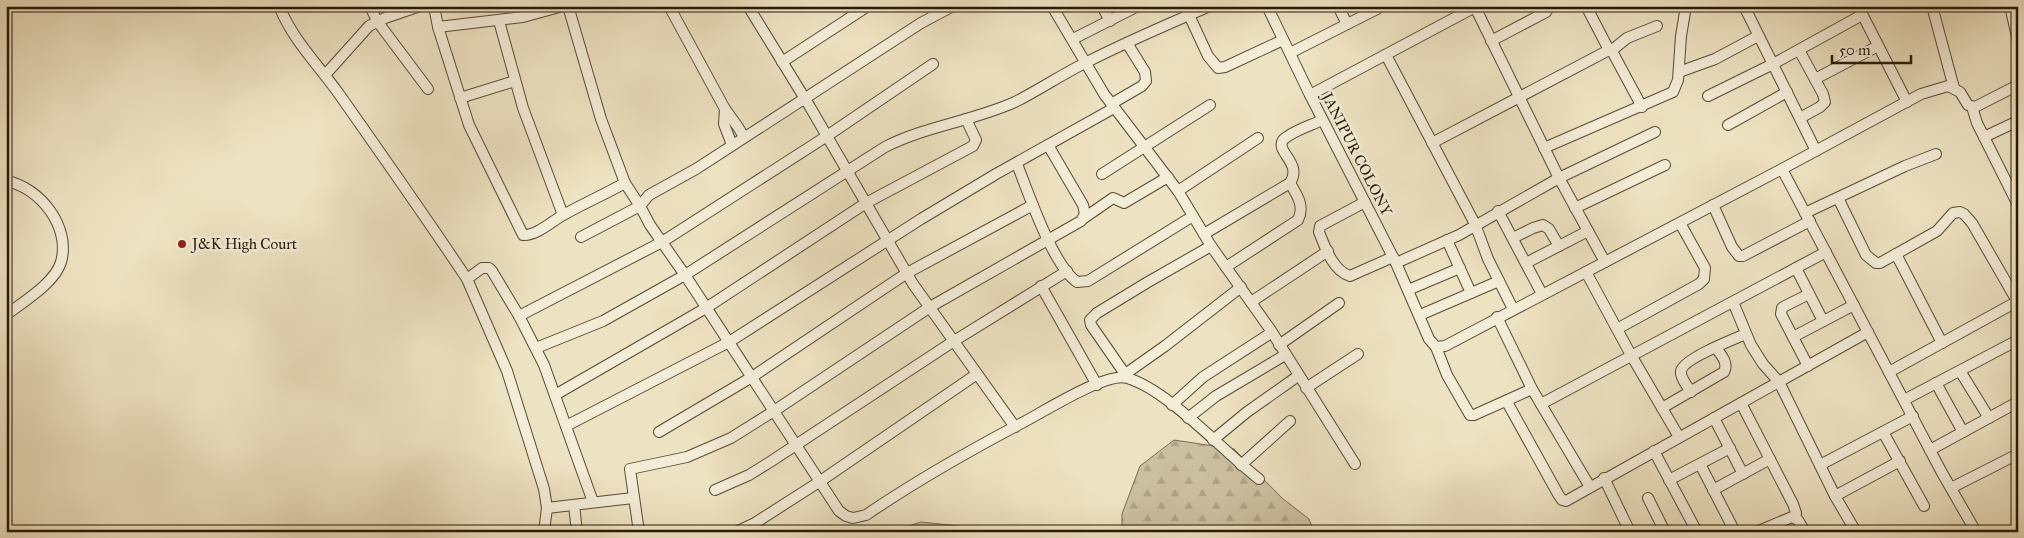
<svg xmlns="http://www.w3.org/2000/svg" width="2024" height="538" viewBox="0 0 2024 538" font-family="'IM FELL Great Primer',serif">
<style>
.forest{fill:url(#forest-firs);stroke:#796c54}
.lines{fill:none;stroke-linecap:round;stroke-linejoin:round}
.minor-casing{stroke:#584a36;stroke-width:12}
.minor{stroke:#f3ecd7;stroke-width:10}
.poi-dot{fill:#8f2418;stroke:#f3ecd7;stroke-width:2}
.labels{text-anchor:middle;stroke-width:5;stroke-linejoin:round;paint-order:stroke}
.street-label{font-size:15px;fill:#271807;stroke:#f3ecd7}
.poi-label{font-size:15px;fill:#271807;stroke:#f3ecd7;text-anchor:start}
</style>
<defs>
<pattern id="forest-firs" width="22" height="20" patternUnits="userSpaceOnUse" patternTransform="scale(1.25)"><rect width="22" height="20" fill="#cbc0a1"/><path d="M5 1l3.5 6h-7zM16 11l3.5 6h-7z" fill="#aea489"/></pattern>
</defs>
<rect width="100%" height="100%" fill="#ede2c1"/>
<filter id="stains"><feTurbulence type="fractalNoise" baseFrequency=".004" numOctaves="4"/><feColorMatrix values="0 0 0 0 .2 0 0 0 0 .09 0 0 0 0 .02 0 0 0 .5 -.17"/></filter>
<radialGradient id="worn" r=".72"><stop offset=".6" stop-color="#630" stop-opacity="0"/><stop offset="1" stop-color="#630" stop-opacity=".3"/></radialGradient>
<g class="forest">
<path d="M1174,440L1234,449L1282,498L1309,519L1314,532H1122V514L1140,466Z"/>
<path d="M921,522L959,526L960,532H889Z"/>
</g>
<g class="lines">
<g class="minor-casing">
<g id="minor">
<path d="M279,6C294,42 317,63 339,94C382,155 425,216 467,279L482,268H489L492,271L519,316L544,365L593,502"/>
<path d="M370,6L377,21L428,89"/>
<path d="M434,6L438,27L469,125L523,235C537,236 553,220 565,214C585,203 605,194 625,183"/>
<path d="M568,6L601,119L625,183L640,206L581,237"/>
<path d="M669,6L725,109L738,127L744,137"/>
<path d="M748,6L810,107L913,284L1015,427"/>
<path d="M953,6L921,23L696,169L649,195L640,206L650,225L685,275L839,511L846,516L853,518L866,515C916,481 967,452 1020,424C1042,413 1105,372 1127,378C1167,389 1224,452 1259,479"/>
<path d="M1052,6L1104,94L1178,191L1211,246L1270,329L1355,464"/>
<path d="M1102,6L1110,21"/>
<path d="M1267,6L1310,95L1396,263L1429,339L1436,347L1445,346L1782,169L1921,94L1948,86L1960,92L1968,105L1975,107L2018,85"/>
<path d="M1338,6L1347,24"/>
<path d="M1586,6L1609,50"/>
<path d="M1744,6L1816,151"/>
<path d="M1858,6L1907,102"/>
<path d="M1932,6L1954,88"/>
<path d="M2010,6L2018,41"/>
<path d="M1475,7L1559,178L1605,262"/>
<path d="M1189,15L1208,56L1218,68L1225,67L1283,40"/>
<path d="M499,21L523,108L563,215"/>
<path d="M438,27L523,17L563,6"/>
<path d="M1073,39L1138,6"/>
<path d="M1491,41L1546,12L1550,6"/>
<path d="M1799,50L1823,94L1825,102L1820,107L1800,118"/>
<path d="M1611,51L1627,38L1657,26"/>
<path d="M1290,53L1377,9"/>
<path d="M1386,55L1475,224L1488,259L1513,309"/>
<path d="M782,62L868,6"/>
<path d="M1679,72L1715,59L1758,36"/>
<path d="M325,75L369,26L385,18L420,6"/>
<path d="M1815,79L1878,46"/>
<path d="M1310,95L1477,6"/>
<path d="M1708,96L1773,64L1862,15"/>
<path d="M460,98L515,81"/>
<path d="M1111,104L1142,86L1146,81L1145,72L1127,43"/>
<path d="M1972,107L1977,123L2018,205"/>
<path d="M725,109L724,124L732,145"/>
<path d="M1728,125L1787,92"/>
<path d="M1984,137L2018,121"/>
<path d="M1432,143L1609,50L1613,53L1642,107"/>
<path d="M1544,148L1673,92L1678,80L1681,36L1686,6"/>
<path d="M1017,164C1028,192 1053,266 1077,282L1088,281L1193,216"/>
<path d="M1782,169L1941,471L1976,532"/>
<path d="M1102,174L1210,105"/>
<path d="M6,181C40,187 71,227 61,262C55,283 23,302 6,315"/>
<path d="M1178,191L1258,138"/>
<path d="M1838,198L1866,255L1876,263H1880L1937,231L1953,213L1960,212L1964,214L1972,223L2017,301"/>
<path d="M1365,202L1320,226L1319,232C1325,247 1333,271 1350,276L1393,257"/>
<path d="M1713,205L1732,247L1739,256H1743L1810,221"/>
<path d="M1575,208L1665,165"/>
<path d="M1498,211L1542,294"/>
<path d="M1805,213L1905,166L1936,154"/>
<path d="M1084,218L1113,198L1124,203L1168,177"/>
<path d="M1204,234L1290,183C1303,163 1275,152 1283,140C1290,132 1312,125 1322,120"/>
<path d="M1513,238L1533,228L1543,225L1549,229L1559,246"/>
<path d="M1447,240L1471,293"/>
<path d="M1896,254L1942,343"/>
<path d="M1396,263L1459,235L1559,178L1655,132"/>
<path d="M1526,263L1588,231"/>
<path d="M1226,267L1298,220C1305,206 1297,195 1290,183"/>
<path d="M1796,268L1823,321"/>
<path d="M1586,272L1631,355L1679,437"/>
<path d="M467,279L507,371L544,489L547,508L544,532"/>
<path d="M1041,286L1097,385"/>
<path d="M1408,290L1460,268"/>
<path d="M1251,302L1328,251"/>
<path d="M1733,302L1751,345L1763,364L1779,382L1835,496L1856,532"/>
<path d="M1420,315L1499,281"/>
<path d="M519,316L662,242L827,136L933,64"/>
<path d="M1497,317L1532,389L1590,487"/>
<path d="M1617,329L1699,284L1704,279L1705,268L1680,223"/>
<path d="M1793,337L1854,305"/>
<path d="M1279,345L1339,303"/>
<path d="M1436,347L1447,375L1470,415H1474L1532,389"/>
<path d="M536,348L603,321L685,275L885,147C926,126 973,121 1015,102C1039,90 1061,75 1085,63C1126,42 1168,24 1210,6"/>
<path d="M1808,366L1781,314L1782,308L1785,306L1809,294"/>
<path d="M1960,371L1989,418"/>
<path d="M1889,372L2018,301"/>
<path d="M1125,374L1091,325L1090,320L1097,313L1148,282L1211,246"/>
<path d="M1121,377L1165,346L1241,287"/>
<path d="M1936,383L1963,432"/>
<path d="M1306,388L1358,354"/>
<path d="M1691,392C1687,386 1680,377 1681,371C1683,359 1734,339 1746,334"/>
<path d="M555,395L706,308L866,203L973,146L976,140L966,119"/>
<path d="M1904,400L2018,340"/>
<path d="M1507,402L1558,494L1562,500L1566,501L1868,332"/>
<path d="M1741,403L1793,504L1796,513L1795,518"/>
<path d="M1541,404L1826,252"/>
<path d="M1172,405L1203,377L1271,333"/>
<path d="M1662,408L1724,372C1729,363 1721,355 1716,348"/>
<path d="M1188,418L1216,396L1285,355"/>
<path d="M1714,418L1743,474"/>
<path d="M566,426L729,342L921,219L996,174L1114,108"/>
<path d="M659,432L752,377L907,273L1033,205"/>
<path d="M1883,432L1924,506"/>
<path d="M1213,440L1247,412L1298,376"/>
<path d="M1930,450L2016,403"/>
<path d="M1654,451L1697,532"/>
<path d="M1700,464L1735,532"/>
<path d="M1241,465L1290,421"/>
<path d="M1820,465L1913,416"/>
<path d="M1604,478L1630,532"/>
<path d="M1669,480L1730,448"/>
<path d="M1951,488L2018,454"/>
<path d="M715,490L749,475L770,462L954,341L1067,271"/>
<path d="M1713,490L1770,459"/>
<path d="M1835,496L1900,461"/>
<path d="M1648,498L1665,532"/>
<path d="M574,505L577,532"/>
<path d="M547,508L633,498"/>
<path d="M639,532L630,469L687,457L731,438L774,411L930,307L1081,221L1085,214L1083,205L1048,145"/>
<path d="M736,532L755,523L819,482L977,374"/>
<path d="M1756,532L1792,517L1798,520L1805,532"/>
</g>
</g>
<use href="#minor" class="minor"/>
</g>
<circle class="poi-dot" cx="182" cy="244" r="5"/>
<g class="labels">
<g class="street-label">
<text transform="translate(1357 154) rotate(63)" y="5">JANIPUR COLONY</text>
</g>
<g class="poi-label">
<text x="192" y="249">J&amp;K High Court</text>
</g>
</g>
<rect width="2024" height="538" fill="none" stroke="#ede2c1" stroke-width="25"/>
<rect x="8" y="8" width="2009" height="523" fill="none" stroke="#271807" stroke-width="2.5"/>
<rect x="12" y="12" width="1999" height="513" fill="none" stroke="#271807"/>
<path d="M1832 55v8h79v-8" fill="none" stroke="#271807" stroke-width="2.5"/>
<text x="1839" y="55" font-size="15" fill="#271807" stroke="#f3ecd7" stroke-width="4" paint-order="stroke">50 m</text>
<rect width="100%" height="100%" filter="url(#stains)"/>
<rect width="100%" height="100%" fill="url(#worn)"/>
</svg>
